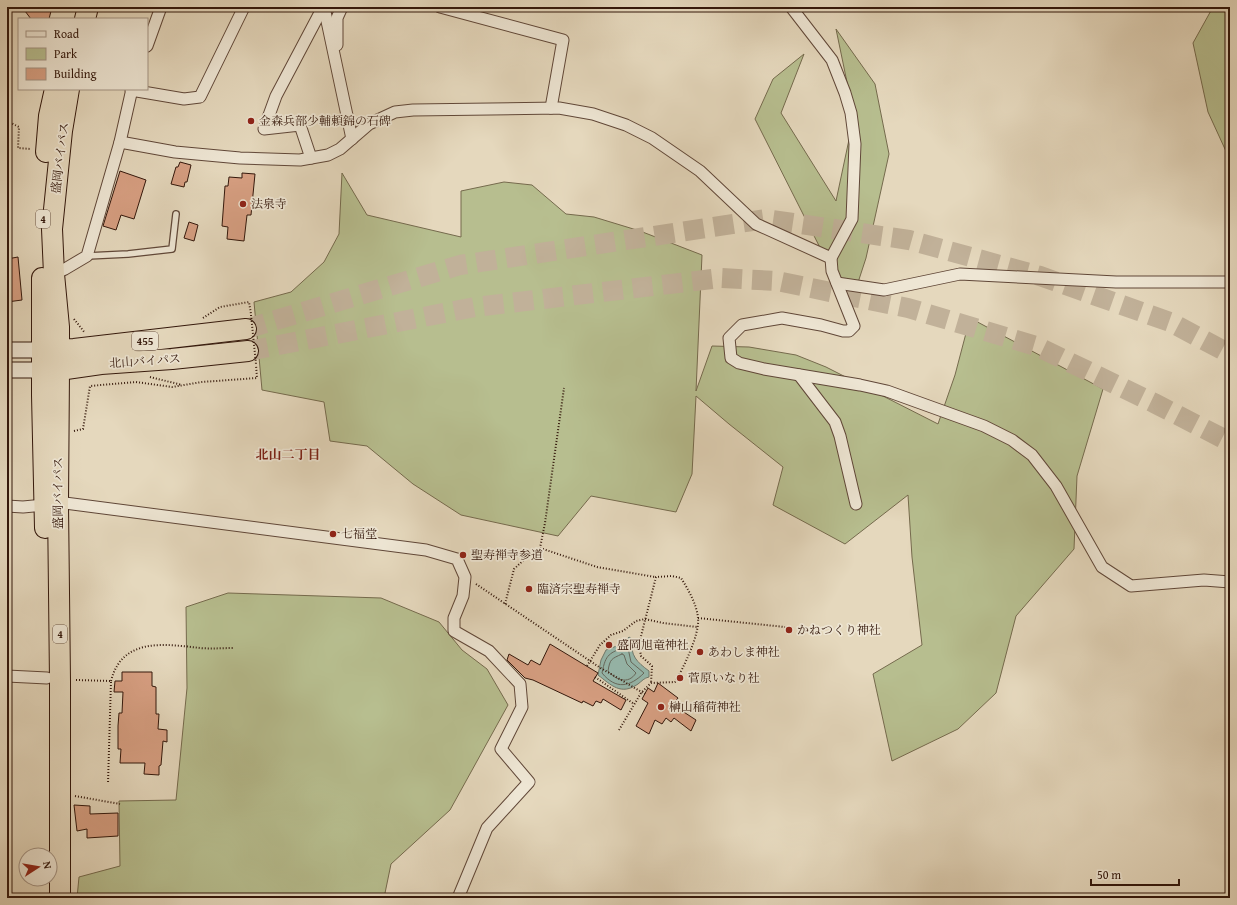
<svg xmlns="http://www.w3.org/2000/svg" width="1237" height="905" viewBox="0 0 1237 905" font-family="'Gentium Book Plus','Noto Serif JP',serif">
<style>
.green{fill:#b7be8f;stroke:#756a4d}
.water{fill:#96baaf;stroke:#6e796d}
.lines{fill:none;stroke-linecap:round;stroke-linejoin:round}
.shore{stroke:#64685d;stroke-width:1}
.building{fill:#d79f82;stroke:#33170b}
.highway-tunnel{stroke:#c1b199;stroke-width:20;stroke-dasharray:20 10;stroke-linecap:butt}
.lane-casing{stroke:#604738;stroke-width:8}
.street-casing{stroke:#604738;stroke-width:13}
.secondary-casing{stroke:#33170b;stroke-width:17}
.highway-casing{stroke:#33170b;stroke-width:22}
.path{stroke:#33170b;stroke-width:2;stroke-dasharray:1 2;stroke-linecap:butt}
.lane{stroke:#eee6d4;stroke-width:5.5}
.street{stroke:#eee6d4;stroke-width:11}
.secondary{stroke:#eee6d4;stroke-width:15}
.highway{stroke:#e5d8bd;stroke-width:20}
.path-bridge{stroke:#33170b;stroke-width:2;stroke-dasharray:1 2;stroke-linecap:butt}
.poi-dot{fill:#8f2418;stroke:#eee6d4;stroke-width:1.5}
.labels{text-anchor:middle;stroke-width:3.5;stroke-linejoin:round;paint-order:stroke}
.shield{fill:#eee6d4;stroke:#6b5547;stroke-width:1}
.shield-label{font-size:11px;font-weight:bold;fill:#33170b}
.poi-label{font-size:12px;fill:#33170b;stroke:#eee6d4;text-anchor:start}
.street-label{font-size:12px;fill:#33170b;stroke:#eee6d4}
.neighbourhood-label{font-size:13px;font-weight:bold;fill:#7a1f14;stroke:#eee6d4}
</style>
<rect width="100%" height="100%" fill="#e5d8bd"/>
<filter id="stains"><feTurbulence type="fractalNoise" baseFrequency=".005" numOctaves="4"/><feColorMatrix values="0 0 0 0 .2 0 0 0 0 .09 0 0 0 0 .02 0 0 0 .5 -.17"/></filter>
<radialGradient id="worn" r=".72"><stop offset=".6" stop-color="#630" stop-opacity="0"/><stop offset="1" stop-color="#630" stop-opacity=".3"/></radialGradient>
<g class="green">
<path d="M1213,7H1230V160L1208,112L1193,43Z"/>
<path d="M836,29L875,84L889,154L866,258L850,307L755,119L773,79L804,54L781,113L836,201L854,116Z"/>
<path d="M342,173L367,215L461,237V191L504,182L532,185L566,214L594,217L640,231L702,255L696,391L712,346L749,347L796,355L826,367L938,424L955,375L970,318L1103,389L1077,476L1074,549L1016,616L996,693L958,729L892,761L873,674L922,645L912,557L908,495L845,544L773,505L783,467L729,424L696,396L692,474L676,512L591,496L558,536L461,515L413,484L367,446L330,441L324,402L262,390L254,302L291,292L324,262L339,234Z"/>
<path d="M228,593L381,598L439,622L462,650L487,669L508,705L450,810L391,864L384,898H77L79,877L120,866L119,801L176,800L187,688L186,607Z"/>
</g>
<path class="water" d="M629,637L632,639C630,656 637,662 649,671V677C644,678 642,681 638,684C621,696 611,685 598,675L601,660L606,650L622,644Z"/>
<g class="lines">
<g class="shore">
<path d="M626,646L628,648L631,662L644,673C630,687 616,690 602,673C606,653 609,654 626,646Z"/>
<path d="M622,654L624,655L627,664L636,673C628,685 616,680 608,671C610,659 611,659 622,654Z"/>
</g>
</g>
<g class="building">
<path d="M22,7H52L49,19H31Z"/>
<path d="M180,162L191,165L187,182H185L184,187L171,184L176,167H178Z"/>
<path d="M120,171L146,180L134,219L121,215L116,230L103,226Z"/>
<path d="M242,173L255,174L251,215H247L244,241L227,239L228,227L222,226L225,186H228L229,177L242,178Z"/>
<path d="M189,222L198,225L194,241L184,238Z"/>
<path d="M18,257L22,300L7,302V259Z"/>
<path d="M550,644L598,673L593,681L626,700L621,710L603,699L601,703L596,701L593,706L583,701L582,703L533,680L525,678L507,660L509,654L528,665L531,660L540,665Z"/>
<path d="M122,672H152V686L156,687V714H159L158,729L167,730V742L163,741L161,765L159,766V775L144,774L145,763H120L121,749H118V726L119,713H122L123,692H114L115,681H122Z"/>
<path d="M658,683L678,698L673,705L696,720L691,731L674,718L671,722L666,718L662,724L655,720L649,734L636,726L648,703L642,699L648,688L654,692Z"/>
<path d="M74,805L90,806V814L118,813V836L87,838V829L77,831Z"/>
</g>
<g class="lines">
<g class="highway-tunnel">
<path d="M246,329L460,265L766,219L909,240L1040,276L1170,322L1230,354"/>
<path d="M248,351L475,307L721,278L777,281L908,308L1036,346L1154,403L1230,442"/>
</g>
<g class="lane-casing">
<path id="lane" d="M87,256L128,254L172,249L176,214"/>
</g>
<g class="street-casing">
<g id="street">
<path d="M324,7L352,139"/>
<path d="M440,7L563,40L551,108"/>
<path d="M791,7L832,60L845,93L851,113L855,144L852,219L831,258L832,271L854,326L849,331H843L821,325L782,318L742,325L729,338L731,358L739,363L764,369L860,385L887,391L984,426L1012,440L1032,455L1056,486L1102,567L1131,586L1204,580L1230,582"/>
<path d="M337,45V18L342,7"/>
<path d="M147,46L161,7"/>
<path d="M131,90L184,99L200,97L244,7"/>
<path d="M120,142L175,152L240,158L300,160L328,155L340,149L369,124L395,112L413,110L559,108L593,114L626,125L652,138L700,171L756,224L831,258"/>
<path d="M311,158L300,125L264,129L276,96L323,7"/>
<path d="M54,274L65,269L87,256L120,142L132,89"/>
<path d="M837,283L884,290L960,274L1116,282H1230"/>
<path d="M799,375L835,422L840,436L856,504"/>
<path d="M7,506L23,507L65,503L426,550L457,559L465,577L463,596L454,618V631L489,651L520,684L522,707L501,749L529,782L487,828L458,898"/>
<path d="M7,676L47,678"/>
</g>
</g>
<g class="secondary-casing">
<g id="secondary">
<path d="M7,350H43"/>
<path d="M7,370H42"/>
</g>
</g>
<g class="highway-casing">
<g id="highway">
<path d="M85,19L88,7"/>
<path d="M46,152L49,116L55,89"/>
<path d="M42,278V395L45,528"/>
<path d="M45,350L74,349L246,329"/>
<path d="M47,370H59L101,364L172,359L248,351"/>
<path d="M60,898V681L58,504L59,370V327L54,274L52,229L62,131L69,89"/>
</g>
</g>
<g class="path">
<path d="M7,121L19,127L18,148L31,149"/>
<path d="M203,318L220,307L249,302L251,314"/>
<path d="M74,319L85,333"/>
<path d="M150,377L182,385"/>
<path d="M74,431L83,429L90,386L136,382L172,387L202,382L257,378L256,365"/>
<path d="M540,548L597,567L655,577"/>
<path d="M476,584L599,667L645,694"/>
<path d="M505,604L514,569L529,555L540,548L545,523L564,388"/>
<path d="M698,618L785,627"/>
<path d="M587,666L600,645L611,635L623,631L636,621L645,619L663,623L697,627"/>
<path d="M595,677L634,704"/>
<path d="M76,680L111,681L108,783"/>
<path d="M111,681C122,637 165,644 200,648C212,649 223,648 234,648"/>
<path d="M619,730L641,693L651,683L675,682C683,669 700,634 698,618C697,605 688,589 681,578L672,576L656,577L639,644L641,656L652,666L651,683"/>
<path d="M75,796L120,804"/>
</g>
<use href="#lane" class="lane"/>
<use href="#street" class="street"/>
<use href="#secondary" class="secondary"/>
<use href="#highway" class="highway"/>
<path class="path-bridge" d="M251,315L256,364"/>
</g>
<g class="poi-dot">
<circle cx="251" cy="121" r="4"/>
<circle cx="243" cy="204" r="4"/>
<circle cx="333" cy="534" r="4"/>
<circle cx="463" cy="555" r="4"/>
<circle cx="529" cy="589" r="4"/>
<circle cx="789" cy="630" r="4"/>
<circle cx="609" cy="645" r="4"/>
<circle cx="700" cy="652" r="4"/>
<circle cx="680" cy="678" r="4"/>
<circle cx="661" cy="707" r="4"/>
</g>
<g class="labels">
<g class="shield">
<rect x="36" y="210" width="14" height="18" rx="3"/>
<rect x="132" y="332" width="26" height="18" rx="3"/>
<rect x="53" y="625" width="14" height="18" rx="3"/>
</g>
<g class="shield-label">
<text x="43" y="223">4</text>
<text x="145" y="345">455</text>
<text x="60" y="638">4</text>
</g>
<g class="poi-label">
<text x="259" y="125">金森兵部少輔頼錦の石碑</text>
<text x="251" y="208">法泉寺</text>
<text x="341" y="538">七福堂</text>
<text x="471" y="559">聖寿禅寺参道</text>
<text x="537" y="593">臨済宗聖寿禅寺</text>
<text x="797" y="634">かねつくり神社</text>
<text x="617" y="649">盛岡旭竜神社</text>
<text x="708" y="656">あわしま神社</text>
<text x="688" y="682">菅原いなり社</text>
<text x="669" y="711">榊山稲荷神社</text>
</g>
<g class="street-label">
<text transform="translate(60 158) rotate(-83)" y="4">盛岡バイパス</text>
<text transform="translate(145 361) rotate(-4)" y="4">北山バイパス</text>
<text transform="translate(58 493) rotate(-90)" y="4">盛岡バイパス</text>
</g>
<g class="neighbourhood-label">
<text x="288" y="459">北山二丁目</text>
</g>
</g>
<rect width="1237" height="905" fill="none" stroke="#e5d8bd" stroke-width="24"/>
<rect x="8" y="8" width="1221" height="889" fill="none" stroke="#33170b" stroke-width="2"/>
<rect x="12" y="12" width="1213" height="881" fill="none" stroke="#33170b"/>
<rect x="18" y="18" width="130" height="72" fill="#eee6d4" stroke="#a39384"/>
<rect x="26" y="31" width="20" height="6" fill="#eee6d4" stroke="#a39384"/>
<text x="54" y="38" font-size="12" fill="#33170b">Road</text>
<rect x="26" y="48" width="20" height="12" fill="#b7be8f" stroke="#a39384"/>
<text x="54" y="58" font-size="12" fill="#33170b">Park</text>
<rect x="26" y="68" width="20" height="12" fill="#d79f82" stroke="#a39384"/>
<text x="54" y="78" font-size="12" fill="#33170b">Building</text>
<g transform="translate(38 867) rotate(78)"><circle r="19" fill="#eee6d4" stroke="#a39384"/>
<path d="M0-3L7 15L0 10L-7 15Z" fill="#8f2418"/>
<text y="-6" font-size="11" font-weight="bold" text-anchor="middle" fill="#33170b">N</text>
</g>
<path d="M1091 879v6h88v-6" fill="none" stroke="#33170b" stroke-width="2"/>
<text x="1097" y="879" font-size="12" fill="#33170b" stroke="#eee6d4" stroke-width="3" paint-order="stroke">50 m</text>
<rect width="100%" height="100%" filter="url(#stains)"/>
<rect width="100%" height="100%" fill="url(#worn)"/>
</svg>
